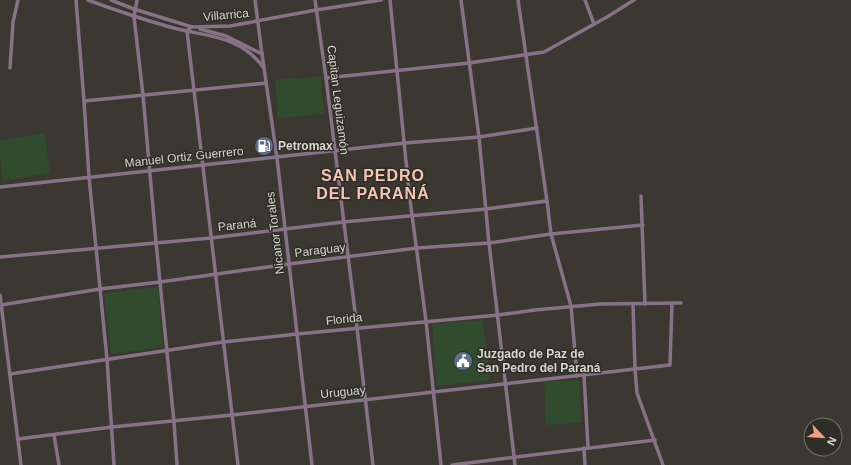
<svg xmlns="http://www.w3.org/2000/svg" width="851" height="465" viewBox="0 0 851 465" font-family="Arial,sans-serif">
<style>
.green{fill:#314b2d}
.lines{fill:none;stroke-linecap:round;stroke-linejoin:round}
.minor{stroke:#877287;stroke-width:3.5}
.labels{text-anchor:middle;stroke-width:3;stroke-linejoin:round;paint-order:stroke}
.street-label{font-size:12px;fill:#d8d7d2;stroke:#2f2e26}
.poi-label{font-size:12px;font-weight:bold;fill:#d8d7d2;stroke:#2f2e26;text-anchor:start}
.district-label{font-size:16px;font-weight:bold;letter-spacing:1px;fill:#f5c6b4;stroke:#2f2e26}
</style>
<rect width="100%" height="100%" fill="#3a3830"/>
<g class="green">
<path d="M321,76L324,114L278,118L275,80Z"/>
<path d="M44,133L50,173L3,181L0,159V140Z"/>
<path d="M158,287L163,347L111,354L104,293Z"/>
<path d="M483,320L490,380L437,386L432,324Z"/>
<path d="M580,380L581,423L546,425L544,381Z"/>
</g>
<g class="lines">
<g class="minor">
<path d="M76,0L84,101L89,177L107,359L114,465"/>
<path d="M88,0C115,10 142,19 170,27C205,37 239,34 263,67"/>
<path d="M111,0L134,9L192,27"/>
<path d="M137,0L134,17L143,95L156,242L174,422L177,465"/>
<path d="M255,0L262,54L277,158L312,465"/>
<path d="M315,0L326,78L357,328L373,465"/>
<path d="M390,0L409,192L426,321L441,465"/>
<path d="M461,0L479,137L489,243L515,465"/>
<path d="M518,0L547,201L551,234L571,306L577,376"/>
<path d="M585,0L594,24"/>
<path d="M200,29L226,36L262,54"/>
<path d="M10,68L13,22L18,0"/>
<path d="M326,78L469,63L544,52L607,17L634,0"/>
<path d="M84,101L266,83"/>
<path d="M0,187L405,143L479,137L537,128"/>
<path d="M641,196L645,304"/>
<path d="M0,257L211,238L343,222L486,209L547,201"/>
<path d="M0,295L21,465"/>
<path d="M633,304L635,369L637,393L663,465"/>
<path d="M1,305L100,289L160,282L289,264L417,248L489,243L551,234L643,225"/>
<path d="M10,374L223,342L297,334L498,315L535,310L600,304L681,303"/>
<path d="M584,375L588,447"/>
<path d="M54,435L59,465"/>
<path d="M18,439L112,427L232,415L670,365L672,303"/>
<path d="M584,448L585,465"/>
<path d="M238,465L187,31L191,27L230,26L316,10L381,0"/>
<path d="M452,465L655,440"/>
</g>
</g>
<defs>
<g id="fuel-disc" transform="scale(1)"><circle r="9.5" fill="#5c6f8a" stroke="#2f2e26"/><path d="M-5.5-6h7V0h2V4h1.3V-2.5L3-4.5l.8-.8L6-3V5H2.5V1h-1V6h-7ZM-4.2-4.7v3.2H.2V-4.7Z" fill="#fff"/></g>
<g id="civic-disc" transform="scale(1)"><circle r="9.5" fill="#5c6f8a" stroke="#2f2e26"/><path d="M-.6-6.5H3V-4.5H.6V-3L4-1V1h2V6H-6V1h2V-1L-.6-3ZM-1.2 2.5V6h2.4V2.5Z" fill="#fff"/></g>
</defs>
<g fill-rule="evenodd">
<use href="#fuel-disc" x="264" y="146"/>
<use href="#civic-disc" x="463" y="361"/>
</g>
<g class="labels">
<g class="street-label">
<text transform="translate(226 15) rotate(-5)" y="4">Villarrica</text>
<text transform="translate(338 100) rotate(83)" y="4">Capitan Leguizamón</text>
<text transform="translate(184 157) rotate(-6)" y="4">Manuel Ortiz Guerrero</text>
<text transform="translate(237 225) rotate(-6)" y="4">Paraná</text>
<text transform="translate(275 233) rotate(-97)" y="4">Nicanor Torales</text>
<text transform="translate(320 250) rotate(-7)" y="4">Paraguay</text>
<text transform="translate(344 319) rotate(-6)" y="4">Florida</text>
<text transform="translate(343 392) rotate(-6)" y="4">Uruguay</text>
</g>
<g class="poi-label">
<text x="278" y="150">Petromax</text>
<text x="477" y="358">Juzgado de Paz de<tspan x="477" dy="14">San Pedro del Paraná</tspan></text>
</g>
<g class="district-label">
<text x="373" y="181">SAN PEDRO<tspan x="373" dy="18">DEL PARANÁ</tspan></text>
</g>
</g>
<g transform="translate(823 437) rotate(115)"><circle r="19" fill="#2f2e26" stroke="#73726b"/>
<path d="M0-3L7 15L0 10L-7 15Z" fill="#f2a081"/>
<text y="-6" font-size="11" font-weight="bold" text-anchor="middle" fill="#d8d7d2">N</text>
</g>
</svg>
